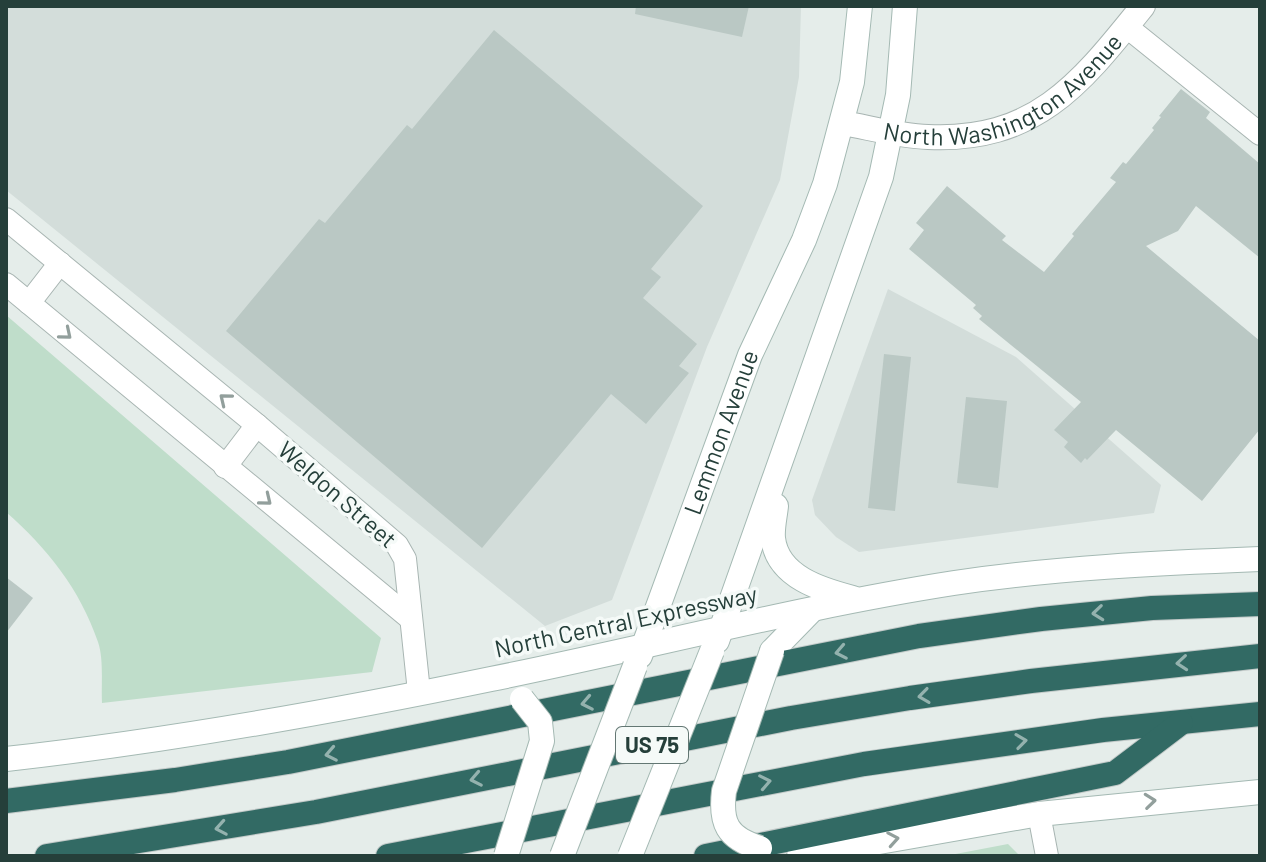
<svg xmlns="http://www.w3.org/2000/svg" width="1266" height="862" viewBox="0 0 1266 862" font-family="Barlow,sans-serif">
<style>
.built{fill:#d3ddda}
.green{fill:#bfddca}
.building{fill:#bac8c4}
.lines{fill:none;stroke-linecap:round;stroke-linejoin:round}
.minor-casing{stroke:#a8b5b2;stroke-width:24}
.tertiary-casing{stroke:#a8b5b2;stroke-width:26}
.secondary-casing{stroke:#a4b9b3;stroke-width:26}
.motorway-casing{stroke:#c2c9c8;stroke-width:26}
.minor{stroke:#fff;stroke-width:22}
.tertiary{stroke:#fff;stroke-width:24}
.secondary{stroke:#fff;stroke-width:24}
.motorway{stroke:#326a64;stroke-width:24}
.secondary-bridge-casing{stroke:#a4b9b3;stroke-width:26;stroke-linecap:butt}
.secondary-bridge{stroke:#fff;stroke-width:24}
.oneway{stroke:#929f9c}
.oneway2{stroke:#94b2ae}
.labels{text-anchor:middle;stroke-width:7;stroke-linejoin:round;paint-order:stroke}
.shield{fill:#f5faf8;stroke:#637773;stroke-width:2}
.shield-label{font-size:22px;font-weight:bold;fill:#253f3a}
.street-label{font-size:24px;fill:#253f3a;stroke:#f5faf8}
</style>
<rect width="100%" height="100%" fill="#e5edea"/>
<g class="built">
<path d="M6,6H801L799,77L780,180L707,347L612,600L545,626L6,190Z"/>
<path d="M888,289L1016,357L1161,485L1154,513L859,552L836,537L815,515L812,500Z"/>
</g>
<g class="green">
<path d="M6,315L381,638L372,672L102,703C101,684 104,660 98,642C80,589 47,548 6,512Z"/>
<path d="M1008,844L1020,856H945Z"/>
</g>
<g class="building">
<path d="M636,6H749L742,37L635,14Z"/>
<path d="M494,30L703,206L651,269L661,277L643,298L697,344L679,366L689,373L646,424L611,394L482,548L226,331L319,219L325,223L407,125L412,129Z"/>
<path d="M1181,89L1210,112L1206,118L1260,164V258L1196,206L1178,231L1146,246L1260,341V429L1202,501L1116,430L1087,460L1085,458L1081,463L1064,447L1068,442L1054,430L1081,402L979,319L982,316L973,308L976,305L909,249L924,230L916,223L947,186L1006,236L1002,240L1044,272L1074,236L1072,234L1116,182L1110,178L1123,162L1126,164L1154,130L1152,128L1161,117L1159,116Z"/>
<path d="M884,354L911,357L895,511L868,508Z"/>
<path d="M966,397L1007,401L998,488L957,483Z"/>
<path d="M6,577L33,598L6,633Z"/>
</g>
<g class="lines">
<g class="minor-casing">
<g id="minor">
<path d="M1127,27L1260,134"/>
<path d="M6,219L257,425L397,545L405,559L419,692"/>
<path d="M6,284L411,619"/>
<path d="M29,303L60,263"/>
<path d="M225,467L257,425"/>
<path d="M1039,814L1047,856"/>
</g>
</g>
<g class="tertiary-casing">
<g id="tertiary">
<path id="s1" d="M843,123C871,128 900,136 928,137C1036,142 1081,83 1143,6"/>
</g>
</g>
<g class="secondary-casing">
<g id="secondary">
<path d="M776,506C775,516 772,528 773,538C777,577 822,590 853,598"/>
<path d="M717,641L881,177L898,95L905,6"/>
<path d="M772,651L810,612"/>
<path id="s2" d="M640,656L750,355L804,240L825,184L852,82L860,6"/>
<path d="M6,759C169,741 331,712 491,679C646,648 799,607 954,583C1055,568 1158,563 1260,559"/>
<path d="M799,856L1039,814L1260,792"/>
</g>
</g>
<g class="motorway-casing">
<g id="motorway">
<path d="M6,801L175,780L288,762L919,636L1041,619L1152,608L1260,604"/>
<path d="M47,856L316,812L791,718L910,698L1031,681L1260,656"/>
<path d="M388,856L864,764L1103,730L1260,714"/>
<path d="M706,856L1115,773L1181,723"/>
</g>
</g>
<use href="#minor" class="minor"/>
<use href="#tertiary" class="tertiary"/>
<use href="#secondary" class="secondary"/>
<use href="#motorway" class="motorway"/>
<g class="secondary-bridge-casing">
<g id="secondary-bridge">
<path d="M760,848C727,838 720,823 724,791L772,651"/>
<path d="M506,856L542,741L540,722L522,699"/>
<path d="M562,856L635,666"/>
<path d="M630,856L712,651"/>
</g>
</g>
<use href="#secondary-bridge" class="secondary-bridge"/>
</g>
<defs><path id="oneway-chevron" d="M-2-3.5L2.5 0L-2 3.5" fill="none" stroke-width="1.6" stroke-linecap="round" stroke-linejoin="round" transform="scale(2)"/></defs>
<g class="oneway">
<use href="#oneway-chevron" transform="translate(66 334) rotate(40)"/>
<use href="#oneway-chevron" transform="translate(225 399) rotate(-141)"/>
<use href="#oneway-chevron" transform="translate(266 500) rotate(39)"/>
<use href="#oneway-chevron" transform="translate(1150 801) rotate(-6)"/>
<use href="#oneway-chevron" transform="translate(893 839) rotate(-10)"/>
</g>
<g class="oneway2">
<use href="#oneway-chevron" transform="translate(1098 613) rotate(174)"/>
<use href="#oneway-chevron" transform="translate(841 652) rotate(169)"/>
<use href="#oneway-chevron" transform="translate(1182 663) rotate(175)"/>
<use href="#oneway-chevron" transform="translate(924 696) rotate(172)"/>
<use href="#oneway-chevron" transform="translate(587 703) rotate(169)"/>
<use href="#oneway-chevron" transform="translate(1021 741) rotate(-8)"/>
<use href="#oneway-chevron" transform="translate(331 754) rotate(169)"/>
<use href="#oneway-chevron" transform="translate(476 779) rotate(169)"/>
<use href="#oneway-chevron" transform="translate(765 782) rotate(-11)"/>
<use href="#oneway-chevron" transform="translate(221 828) rotate(170)"/>
</g>
<g class="labels">
<rect class="shield" x="616" y="727" width="72" height="36" rx="6"/>
<g class="shield-label">
<text x="652" y="753">US 75</text>
</g>
<g class="street-label">
<text dy="8" stroke="none"><textPath href="#s1" startOffset="176">North Washington Avenue</textPath></text>
<text dy="8" stroke="none"><textPath href="#s2" startOffset="238">Lemmon Avenue</textPath></text>
<text transform="translate(337 495) rotate(41)" y="8">Weldon Street</text>
<text transform="translate(626 622) rotate(-12)" y="8">North Central Expressway</text>
</g>
</g>
<rect width="1266" height="862" fill="none" stroke="#253f3a" stroke-width="16"/>
</svg>
